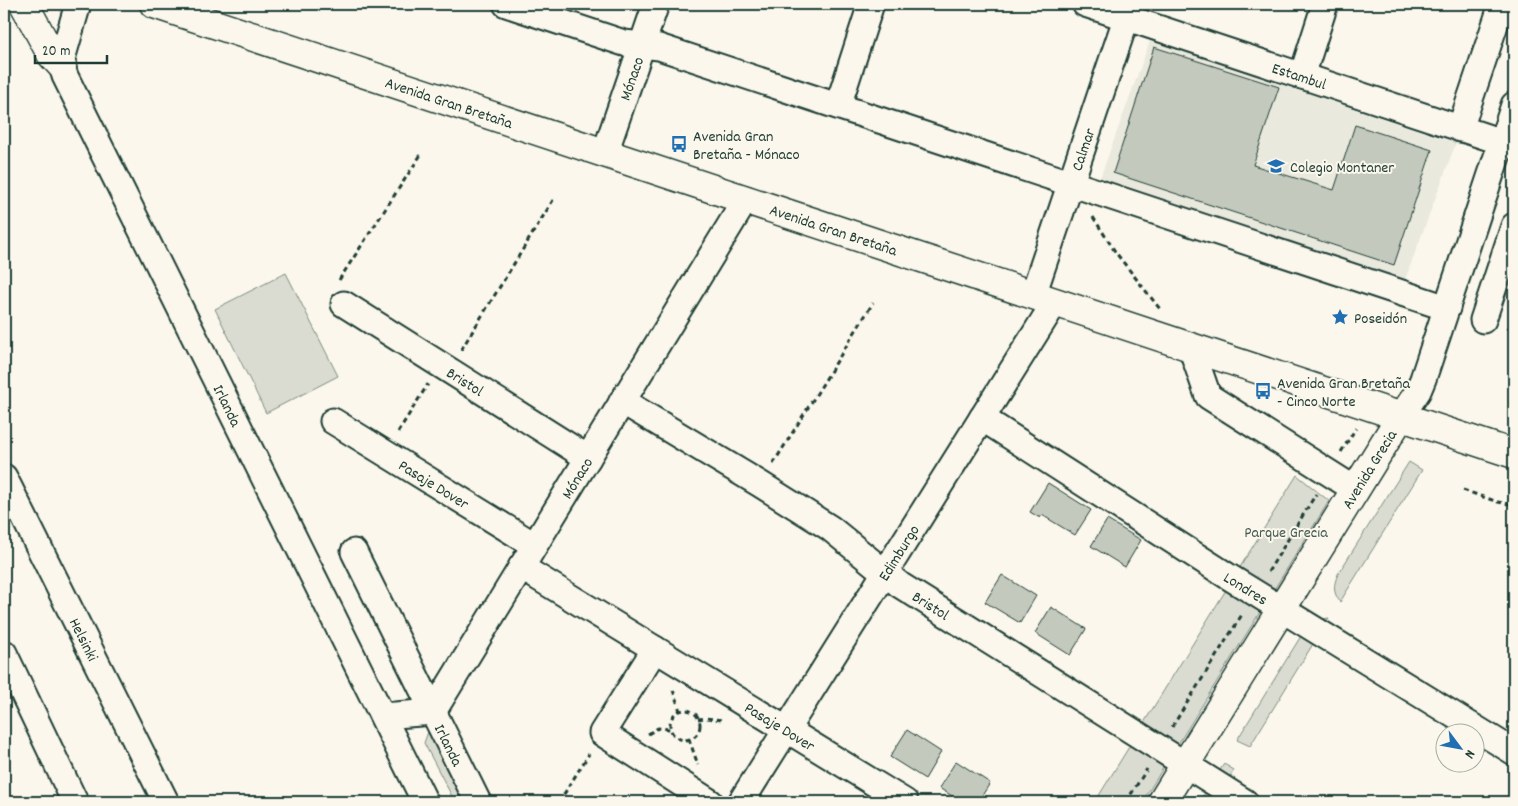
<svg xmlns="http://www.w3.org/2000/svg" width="1518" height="806" viewBox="0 0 1518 806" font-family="Dekko,sans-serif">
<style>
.built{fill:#eae9de}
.green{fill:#dbdcd1;stroke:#7d8c82}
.building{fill:#c4c9be;stroke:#1f3d34}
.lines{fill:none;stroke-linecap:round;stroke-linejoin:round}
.minor-casing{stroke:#1f3d34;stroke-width:29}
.major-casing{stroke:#1f3d34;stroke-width:31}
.path{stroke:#1f3d34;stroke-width:3;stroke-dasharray:5 4;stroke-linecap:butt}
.minor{stroke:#fbf7ec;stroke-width:25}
.major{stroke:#fbf7ec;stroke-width:28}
.labels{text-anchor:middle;stroke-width:4;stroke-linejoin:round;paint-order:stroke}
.street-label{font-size:16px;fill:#1f3d34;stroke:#fbf7ec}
.poi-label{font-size:16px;fill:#1f3d34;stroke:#fbf7ec;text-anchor:start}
.park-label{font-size:16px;fill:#455d53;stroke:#fbf7ec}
</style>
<rect width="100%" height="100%" fill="#fbf7ec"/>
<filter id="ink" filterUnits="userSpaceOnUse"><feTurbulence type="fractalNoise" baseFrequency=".02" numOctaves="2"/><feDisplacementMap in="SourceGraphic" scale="10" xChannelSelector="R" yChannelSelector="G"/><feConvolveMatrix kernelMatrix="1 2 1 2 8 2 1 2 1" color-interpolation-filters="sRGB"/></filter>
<g filter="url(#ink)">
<path class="built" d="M1150,41L1456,143L1402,288L1096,189Z"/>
<g class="green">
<path d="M286,273L338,376L266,413L215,309Z"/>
<path d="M1409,462L1422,470L1340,602C1333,592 1333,586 1338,574Z"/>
<path d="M1297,475L1329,501L1142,802H1095Z"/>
<path d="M1329,618L1250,746L1237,740L1309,623L1316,620Z"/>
<path d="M429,729L477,802H455L424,743Z"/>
<path d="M1224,764L1234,770L1214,802H1199Z"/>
</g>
<g class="building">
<path d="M1154,47L1279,87L1253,165L1334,190L1355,125L1432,150L1394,265L1113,173Z"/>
<path d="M1048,483L1091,510L1075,535L1042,515L1040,518L1030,512Z"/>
<path d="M1107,520L1141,540L1125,567L1091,546Z"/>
<path d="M1002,575L1036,596L1020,623L985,602Z"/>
<path d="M1051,607L1086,629L1070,655L1035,633Z"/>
<path d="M907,730L941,752L925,779L890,757Z"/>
<path d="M956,761L990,783L978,802H962L939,788Z"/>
</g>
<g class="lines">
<g class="minor-casing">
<g id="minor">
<path id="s1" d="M78,4L62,59V66L65,76L425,802"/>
<path d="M506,4L624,43L659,47L1447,308"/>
<path id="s2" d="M1085,4L1514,146"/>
<path d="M1302,76L1325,4"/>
<path d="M838,106L871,4"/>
<path d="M1460,129L1502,4"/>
<path id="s3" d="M605,153L656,4"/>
<path id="s4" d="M1033,295L1131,4"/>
<path id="s5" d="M344,304L588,458"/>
<path d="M1483,320L1514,226"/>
<path d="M1191,347L1208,396L1356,490"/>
<path id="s6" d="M622,401L760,484L830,528L900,585L1245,802"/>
<path d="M1401,416L1418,391L1423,379L1514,105"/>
<path id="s7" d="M982,418L1226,575L1514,752"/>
<path id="s8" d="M333,421L534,545"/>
<path id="s9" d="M4,477L166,802"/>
<path id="s10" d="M354,552L478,802"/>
<path id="s11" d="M521,567L905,802"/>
<path d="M655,649L602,733L710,802"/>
<path d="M4,653L75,802"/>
<path id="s12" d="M383,716L433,712L746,199"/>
<path id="s13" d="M741,802L1055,302"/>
</g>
</g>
<g class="major-casing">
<g id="major">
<path d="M24,4L51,54L62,66"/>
<path id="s14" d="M154,4L1514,454"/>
<path id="s15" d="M1162,802L1401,416"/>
</g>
</g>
<g class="path">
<path d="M1093,217L1116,253L1160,309"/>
<path d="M339,280L422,153"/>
<path d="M1507,328L1514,330"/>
<path d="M461,350L555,197"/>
<path d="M398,432L428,384"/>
<path d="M1341,452L1356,428"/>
<path d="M773,464L873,303"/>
<path d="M1463,490L1498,502L1514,505"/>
<path d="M1268,572L1316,494"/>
<path d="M673,690L680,711"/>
<circle cx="685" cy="725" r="15"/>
<path d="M698,719L706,718L722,720"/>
<path d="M1172,727L1243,613"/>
<path d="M648,734L658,728L670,729"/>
<path d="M689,739L698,765"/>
<path d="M559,802L589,754"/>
<path d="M1126,802L1147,769"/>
</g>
<use href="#minor" class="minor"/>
<use href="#major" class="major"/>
</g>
</g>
<defs>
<g id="bus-bare" transform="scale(1.35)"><path d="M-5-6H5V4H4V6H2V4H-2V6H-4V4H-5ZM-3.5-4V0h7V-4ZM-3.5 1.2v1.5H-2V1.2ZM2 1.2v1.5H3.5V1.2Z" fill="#1f6fb2" stroke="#fbf7ec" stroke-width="2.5" paint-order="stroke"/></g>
<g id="school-bare" transform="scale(1.35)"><path d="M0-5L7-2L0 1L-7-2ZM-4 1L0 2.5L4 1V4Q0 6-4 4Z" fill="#1f6fb2" stroke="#fbf7ec" stroke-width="2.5" paint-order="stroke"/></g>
<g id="sight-bare" transform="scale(1.35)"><path d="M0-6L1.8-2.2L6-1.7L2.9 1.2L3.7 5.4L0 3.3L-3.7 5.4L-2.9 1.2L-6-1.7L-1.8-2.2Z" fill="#1f6fb2" stroke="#fbf7ec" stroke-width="2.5" paint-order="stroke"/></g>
</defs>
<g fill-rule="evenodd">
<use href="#bus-bare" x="679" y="144"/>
<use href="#school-bare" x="1276" y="166"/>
<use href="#sight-bare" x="1340" y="317"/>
<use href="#bus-bare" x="1263" y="391"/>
</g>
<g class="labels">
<g class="street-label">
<text dy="6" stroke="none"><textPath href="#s2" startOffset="226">Estambul</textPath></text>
<text dy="6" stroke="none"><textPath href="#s3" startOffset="79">Mónaco</textPath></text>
<text dy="6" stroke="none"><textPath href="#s14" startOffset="311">Avenida Gran Bretaña</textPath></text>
<text dy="6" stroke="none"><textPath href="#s4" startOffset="154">Calmar</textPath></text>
<text dy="6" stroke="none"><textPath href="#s14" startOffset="716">Avenida Gran Bretaña</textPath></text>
<text dy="6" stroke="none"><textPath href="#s5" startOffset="144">Bristol</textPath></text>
<text dy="6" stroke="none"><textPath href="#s1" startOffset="442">Irlanda</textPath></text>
<text dy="6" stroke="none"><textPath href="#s15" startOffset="392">Avenida Grecia</textPath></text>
<text dy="6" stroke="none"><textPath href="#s12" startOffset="325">Mónaco</textPath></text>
<text dy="6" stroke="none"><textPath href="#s8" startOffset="119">Pasaje Dover</textPath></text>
<text dy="6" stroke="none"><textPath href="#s13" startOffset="295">Edimburgo</textPath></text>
<text dy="6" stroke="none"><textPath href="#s7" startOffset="314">Londres</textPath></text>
<text dy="6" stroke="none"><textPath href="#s6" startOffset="371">Bristol</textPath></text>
<text dy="6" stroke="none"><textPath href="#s9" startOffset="181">Helsinki</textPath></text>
<text dy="6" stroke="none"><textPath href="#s11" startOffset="304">Pasaje Dover</textPath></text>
<text dy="6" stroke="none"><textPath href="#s10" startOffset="215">Irlanda</textPath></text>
</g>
<g class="poi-label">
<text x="693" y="141">Avenida Gran<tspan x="693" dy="18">Bretaña - Mónaco</tspan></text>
<text x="1290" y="172">Colegio Montaner</text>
<text x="1354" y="323">Poseidón</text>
<text x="1277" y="388">Avenida Gran Bretaña<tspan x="1277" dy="18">- Cinco Norte</tspan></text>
</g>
<g class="park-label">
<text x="1286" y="537">Parque Grecia</text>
</g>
</g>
<rect width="1518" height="806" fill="none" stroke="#fbf7ec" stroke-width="20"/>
<rect x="10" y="10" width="1498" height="786" fill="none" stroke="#1f3d34" stroke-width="2" filter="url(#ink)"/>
<g transform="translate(1460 748) rotate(122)"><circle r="24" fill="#fbf7ec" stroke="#a3ada2"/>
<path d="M0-4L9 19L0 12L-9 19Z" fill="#1f6fb2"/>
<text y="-8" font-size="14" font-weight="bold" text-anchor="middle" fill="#1f3d34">N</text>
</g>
<path d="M35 55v8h72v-8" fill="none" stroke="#1f3d34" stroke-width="2.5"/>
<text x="42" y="55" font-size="15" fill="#1f3d34" stroke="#fbf7ec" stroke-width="4" paint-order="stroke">20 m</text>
</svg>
